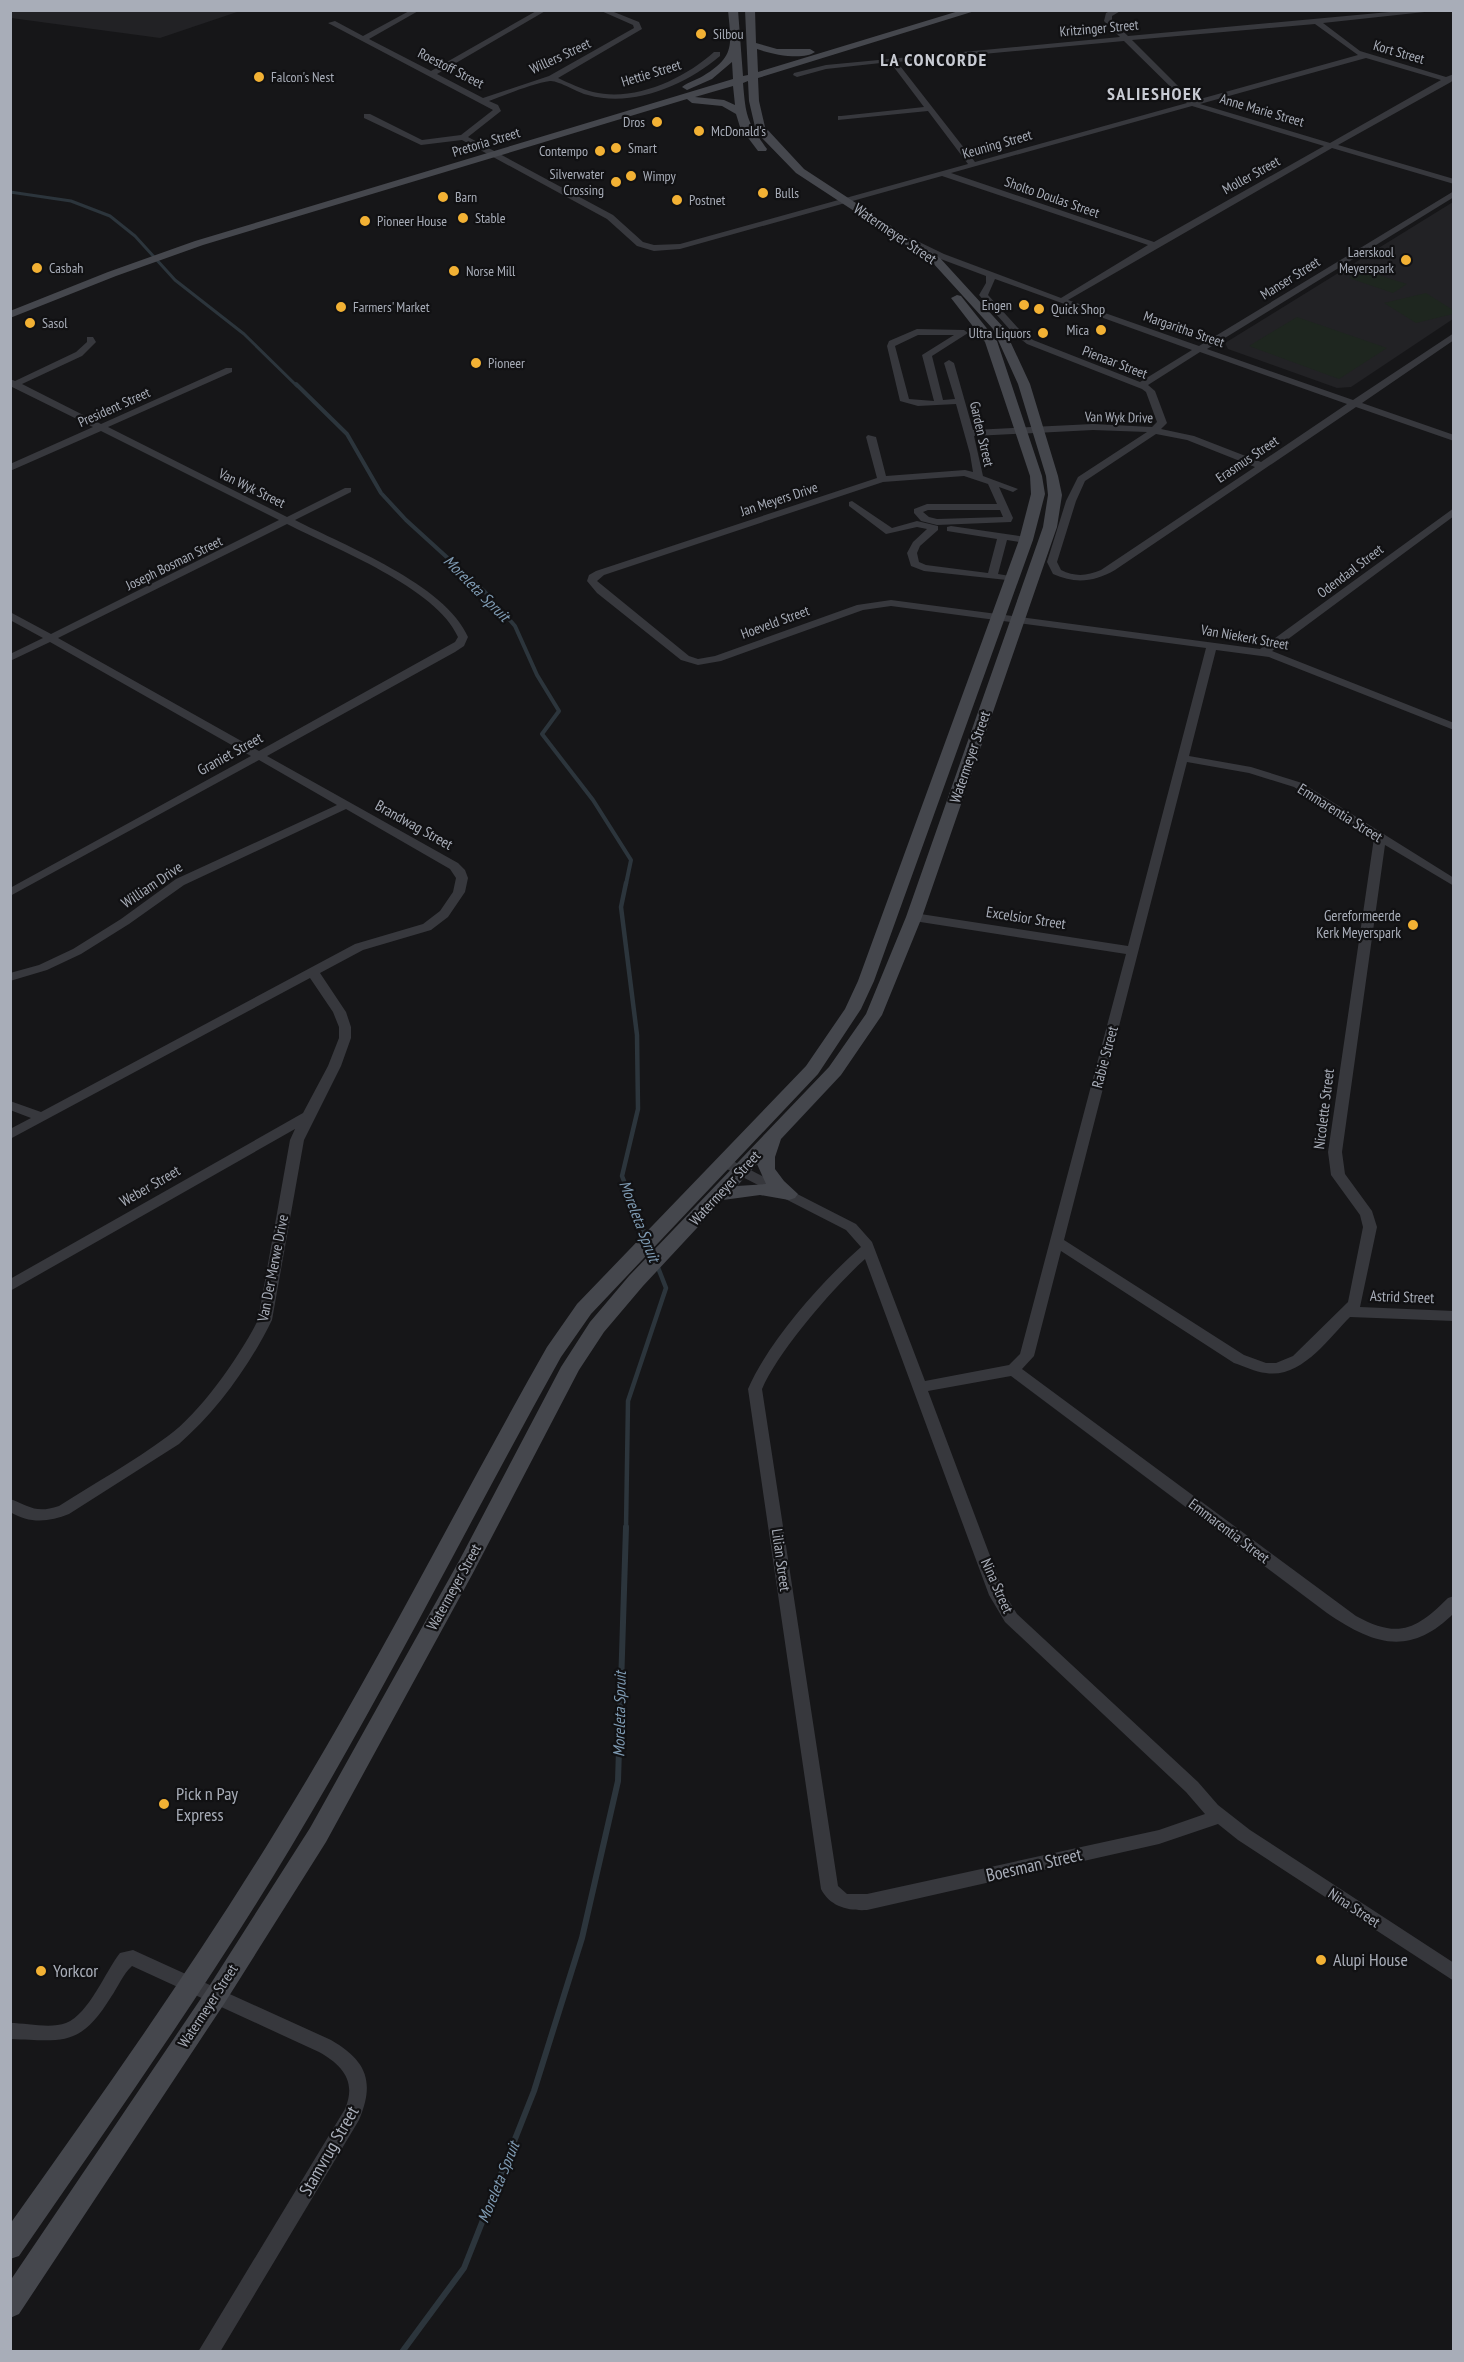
<svg xmlns="http://www.w3.org/2000/svg" width="1464" height="2362" viewBox="0 0 1464 2362" font-family="'PT Sans Narrow',sans-serif">
<style>
.built{fill:#222225}
.green{fill:#1e261f}
.lines{fill:none;stroke-linecap:round;stroke-linejoin:round}
.stream-far3{stroke:#2c353c;stroke-width:3}
.stream-far2{stroke:#2c353c;stroke-width:4}
.stream-far1{stroke:#2c353c;stroke-width:4.5}
.stream{stroke:#2c353c;stroke-width:6}
.street{fill:#37383d;fill-rule:evenodd}
.secondary{fill:#45474d;fill-rule:evenodd}
.poi-dot{fill:#f2b134;stroke:#111113;stroke-width:2}
.labels{text-anchor:middle;stroke-width:4.5;stroke-linejoin:round;paint-order:stroke}
.far-street-label{font-size:14px;fill:#a8adb8;stroke:#111113}
.far-poi-label{font-size:14px;fill:#a8adb8;stroke:#111113;text-anchor:start}
.street-label{font-size:15px;fill:#a8adb8;stroke:#111113}
.poi-label{font-size:15px;fill:#a8adb8;stroke:#111113;text-anchor:end}
.water-label{font-size:16px;font-style:italic;fill:#7f9bb3;stroke:#111113}
.far-district-label{font-size:18px;font-weight:bold;letter-spacing:1.5px;fill:#c9ccd4;stroke:#111113}
.near-poi-label{font-size:18px;fill:#a8adb8;stroke:#111113;text-anchor:start}
.near-street-label{font-size:18px;fill:#a8adb8;stroke:#111113}
</style>
<rect width="100%" height="100%" fill="#161618"/>
<g class="built">
<path d="M11,10H240V11L160,38L11,18Z"/>
<path d="M1453,202V319L1351,387L1337,388L1228,349L1225,343Z"/>
</g>
<g class="green">
<path d="M1362,270L1407,284L1393,293L1349,278Z"/>
<path d="M1426,293L1453,310V314L1416,323L1384,303Z"/>
<path d="M1297,317L1387,348L1339,379L1249,346Z"/>
</g>
<g class="lines">
<path class="stream-far3" d="M10,192L71,201L110,216L135,236L175,280L244,334L297,386"/>
<path class="stream-far2" d="M296,384L347,434L381,493L406,520L485,592L515,626L537,675L559,711L542,734L593,800L631,860L626,884"/>
<g class="stream-far1">
<path d="M626,883L621,907L637,1035L638,1109L622,1176L646,1237"/>
<path d="M626,1529L628,1401L666,1288L657,1265"/>
</g>
<path class="stream" d="M402,2352L464,2268L534,2091L582,1938L618,1781L626,1527"/>
<g class="street">
<path d="M411,10H420L369,39L431,71L538,10H547L437,74L483,98L549,76L634,28L633,25L599,10H609L639,22L642,29L558,78C569,83 581,89 593,92C635,102 684,79 714,52H720V56C686,85 633,108 588,95C578,93 558,80 550,81C534,83 505,95 489,101L498,105L501,111L468,137L613,215L643,242L654,245L680,244L968,164L928,111L838,120V116H841L924,107L890,62L826,69L797,77L793,75L794,73L826,65L1120,37L1104,21L1106,13L1112,10H1122L1112,16V21L1128,36L1411,10H1443L1323,23L1360,51L1446,77L1454,74V79L1451,82L1338,145L1454,179V184L1332,148L1068,300L1199,346L1454,191V197L1207,349L1353,400L1454,333V340L1362,403L1454,435V441L1356,407L1115,570C1094,582 1075,584 1053,574L1047,562L1066,501L1078,477L1147,432L1093,430L974,436L983,476L1018,489L1013,492L999,487L1013,518L1011,522L937,525L921,521L914,513V509L927,504H997L988,484L964,476L883,482L604,575L597,581L689,656L698,659L715,656L857,605L891,600L1260,649L1454,508V516L1272,651L1454,723V730L1269,657L1216,650L1189,756L1251,767L1302,783L1454,878V886L1385,845L1342,1152L1345,1174L1372,1211L1377,1227L1360,1307L1454,1311V1321L1350,1317C1329,1338 1301,1379 1266,1373C1255,1372 1244,1366 1234,1363L1061,1251L1034,1356L1022,1369L1356,1616C1398,1639 1416,1630 1448,1598L1454,1596V1613C1410,1657 1374,1645 1327,1613L1011,1376L928,1391L1004,1593L1017,1614L1198,1782L1218,1805L1250,1830L1454,1963V1981L1238,1840L1218,1824L1159,1844L867,1910C849,1911 830,1907 821,1889L748,1389C768,1342 822,1281 861,1247L846,1230L719,1165L717,1162L719,1159H729L856,1224L872,1242L925,1381L1009,1365L1020,1354L1126,954L914,921L908,917L914,913L1128,946L1206,648L891,606L863,610L721,661L698,665L681,660L597,593L587,581L589,575L596,571L877,478L866,437L868,435L876,437L886,476L965,470L973,472L970,454L956,404L918,406L900,401L887,346L889,341L917,329L964,330L968,333L932,356L943,400L955,399L944,363L949,360L954,363L973,430L1093,424L1152,427L1157,422L1146,392L1142,389L1027,344L1012,332L979,295L986,283V276L938,258L906,241L913,239L944,254L1061,298L1148,245L942,176L680,249L654,251L637,246L607,219L462,140L421,145L364,118V114H370L422,140L461,135L493,110L328,23L335,21L363,36ZM1315,24L1358,55L1193,101L1132,40ZM1124,41L1187,103L975,162L897,62ZM1366,58L1441,80L1330,143L1200,104ZM1192,106L1324,146L1154,242L951,173ZM995,279L1192,350L1140,382L1033,340L1018,328L988,295ZM918,335H954L922,355L934,401L909,399L895,346ZM1200,352L1347,404L1261,462L1194,436L1161,429L1167,423L1155,391L1148,385ZM1156,434L1187,440L1255,467L1101,570C1087,576 1075,577 1061,570L1057,562L1076,501L1085,481ZM928,510H1000L1003,517L937,519L929,517L923,512ZM1187,762L1249,773L1294,787L1374,838L1328,1152L1331,1175L1360,1215L1363,1227L1348,1302L1293,1356L1276,1363H1266L1244,1355L1064,1240ZM865,1259L989,1595L1005,1622L1186,1792L1205,1814L1159,1830L867,1894H847L838,1886L762,1389C779,1350 833,1288 865,1259Z"/>
<path d="M87,337H93L96,342L82,356L22,384L101,424L226,368H232V372L108,427L287,517L345,488H351V492L295,520C345,546 445,584 468,637L464,646L455,652L267,756L458,863L465,870L468,878L465,892L448,917L431,930L363,950L320,973L346,1012L351,1027V1038L341,1066L304,1140L272,1320C250,1365 217,1411 179,1444L69,1514C49,1522 30,1524 10,1512V1499C30,1506 35,1514 59,1506C95,1483 133,1462 168,1436C200,1413 240,1356 258,1320L290,1140L295,1129L10,1291V1279L303,1113L328,1066L339,1038V1027L333,1012L310,978L10,1139V1129L31,1118L10,1110V1101L41,1112L355,944L423,924L440,911L453,892L456,878L450,869L346,809L184,885L129,924L81,954L47,970L10,981V973L39,965L73,949L121,919L176,879L337,805L259,760L10,896V888L251,756L50,642L10,661V654L43,638L10,620V612L51,634L279,520L101,431L10,471V464L93,427L10,386V379L15,381L76,352L87,342ZM287,524C334,548 437,588 458,637L455,642L259,751L58,638Z"/>
<path d="M852,501L892,528L917,521L938,526V530L920,546L917,553L919,562L926,565L988,573L997,539L947,531V527L951,526L1026,537L1031,540L1026,543L1007,540L998,574L1016,577V581L924,571L911,566L907,553L913,542L927,529L917,527L886,534L849,506V502Z"/>
<path d="M133,1950L331,2040C367,2061 375,2082 359,2120L220,2352H198L345,2109C357,2081 342,2065 319,2052L132,1966C123,1974 118,1987 111,1997C80,2047 64,2041 10,2039V2023C27,2023 50,2029 66,2023C89,2014 105,1972 120,1953Z"/>
</g>
<g class="secondary">
<path d="M728,10H738L743,76L748,75L745,10H755L756,43L777,49H810L815,52C803,61 771,54 757,49L758,72L962,10H978L758,78L759,101L765,127L804,169L940,258L1004,328L1030,384L1058,476L1062,495L1057,527L922,917L882,1015L841,1075L781,1139L775,1157V1169L784,1181L798,1194L795,1198L789,1200L760,1195L723,1200L643,1286L604,1332L579,1370L473,1573L326,1842L224,2004L19,2314L10,2318V2281L208,1988L310,1828L459,1561L561,1367L590,1322L629,1276L829,1067L866,1014L906,917L1043,527L1048,495L1046,476L1018,384L993,329L932,262L796,173L762,138L755,127L749,101L748,81L743,83C746,118 747,121 767,149L766,151H758L740,127L736,114L722,106L692,103L687,99L203,245L116,276L10,318V311L108,272L195,241L733,79L732,62L712,79L687,90L682,87C688,82 696,80 703,76C736,56 731,44 728,10ZM733,86L735,105L724,100L695,97ZM757,1164L766,1184L737,1186Z"/>
<path d="M957,295L961,296L997,341L1042,476L1045,494L1033,540L874,981L861,1009L818,1074L591,1314L561,1357C470,1520 387,1687 291,1847C207,1987 112,2121 19,2256L10,2259V2224C101,2096 192,1968 274,1834C372,1676 455,1509 547,1347L577,1304L806,1066L845,1009L858,981L1019,540L1031,494L1030,476L985,342L951,298Z"/>
</g>
</g>
<g class="poi-dot">
<circle cx="701" cy="34" r="6"/>
<circle cx="259" cy="77" r="6"/>
<circle cx="657" cy="122" r="6"/>
<circle cx="699" cy="131" r="6"/>
<circle cx="616" cy="148" r="6"/>
<circle cx="600" cy="151" r="6"/>
<circle cx="631" cy="176" r="6"/>
<circle cx="616" cy="182" r="6"/>
<circle cx="763" cy="193" r="6"/>
<circle cx="443" cy="197" r="6"/>
<circle cx="677" cy="200" r="6"/>
<circle cx="463" cy="218" r="6"/>
<circle cx="365" cy="221" r="6"/>
<circle cx="1406" cy="260" r="6"/>
<circle cx="37" cy="268" r="6"/>
<circle cx="454" cy="271" r="6"/>
<circle cx="1024" cy="305" r="6"/>
<circle cx="341" cy="307" r="6"/>
<circle cx="1039" cy="309" r="6"/>
<circle cx="30" cy="323" r="6"/>
<circle cx="1101" cy="330" r="6"/>
<circle cx="1043" cy="333" r="6"/>
<circle cx="476" cy="363" r="6"/>
<circle cx="1413" cy="925" r="6"/>
<circle cx="164" cy="1804" r="6"/>
<circle cx="1321" cy="1960" r="6"/>
<circle cx="41" cy="1971" r="6"/>
</g>
<g class="labels">
<g class="far-street-label">
<text transform="translate(1099 28) rotate(-5)" y="5">Kritzinger Street</text>
<text transform="translate(1399 52) rotate(16)" y="5">Kort Street</text>
<text transform="translate(560 56) rotate(-25)" y="5">Willers Street</text>
<text transform="translate(451 68) rotate(27)" y="5">Roestoff Street</text>
<text transform="translate(651 73) rotate(-17)" y="5">Hettie Street</text>
<text transform="translate(1262 110) rotate(16)" y="5">Anne Marie Street</text>
<text transform="translate(486 142) rotate(-17)" y="5">Pretoria Street</text>
<text transform="translate(997 144) rotate(-16)" y="5">Keuning Street</text>
<text transform="translate(1251 175) rotate(-29)" y="5">Moller Street</text>
<text transform="translate(1052 197) rotate(19)" y="5">Sholto Doulas Street</text>
<text transform="translate(1290 278) rotate(-32)" y="5">Manser Street</text>
<text transform="translate(1184 329) rotate(19)" y="5">Margaritha Street</text>
<text transform="translate(1115 362) rotate(21)" y="5">Pienaar Street</text>
<text transform="translate(114 407) rotate(-24)" y="5">President Street</text>
<text transform="translate(1119 417) rotate(1)" y="5">Van Wyk Drive</text>
<text transform="translate(982 434) rotate(77)" y="5">Garden Street</text>
<text transform="translate(1247 459) rotate(-34)" y="5">Erasmus Street</text>
<text transform="translate(252 488) rotate(26)" y="5">Van Wyk Street</text>
<text transform="translate(779 499) rotate(-18)" y="5">Jan Meyers Drive</text>
<text transform="translate(174 563) rotate(-26)" y="5">Joseph Bosman Street</text>
<text transform="translate(1350 571) rotate(-37)" y="5">Odendaal Street</text>
<text transform="translate(775 622) rotate(-20)" y="5">Hoeveld Street</text>
<text transform="translate(1245 637) rotate(10)" y="5">Van Niekerk Street</text>
</g>
<g class="far-poi-label">
<text x="713" y="39">Silbou</text>
<text x="271" y="82">Falcon's Nest</text>
<text x="645" y="127" text-anchor="end">Dros</text>
<text x="711" y="136">McDonald's</text>
<text x="628" y="153">Smart</text>
<text x="588" y="156" text-anchor="end">Contempo</text>
<text x="604" y="179" text-anchor="end">Silverwater<tspan x="604" dy="16">Crossing</tspan></text>
<text x="643" y="181">Wimpy</text>
<text x="775" y="198">Bulls</text>
<text x="455" y="202">Barn</text>
<text x="689" y="205">Postnet</text>
<text x="475" y="223">Stable</text>
<text x="377" y="226">Pioneer House</text>
<text x="1394" y="257" text-anchor="end">Laerskool<tspan x="1394" dy="16">Meyerspark</tspan></text>
<text x="49" y="273">Casbah</text>
<text x="466" y="276">Norse Mill</text>
<text x="1012" y="310" text-anchor="end">Engen</text>
<text x="353" y="312">Farmers' Market</text>
<text x="1051" y="314">Quick Shop</text>
<text x="42" y="328">Sasol</text>
<text x="1089" y="335" text-anchor="end">Mica</text>
<text x="1031" y="338" text-anchor="end">Ultra Liquors</text>
<text x="488" y="368">Pioneer</text>
</g>
<g class="street-label">
<text transform="translate(895 234) rotate(34)" y="5">Watermeyer Street</text>
<text transform="translate(230 754) rotate(-29)" y="5">Graniet Street</text>
<text transform="translate(970 757) rotate(-71)" y="5">Watermeyer Street</text>
<text transform="translate(1340 813) rotate(32)" y="5">Emmarentia Street</text>
<text transform="translate(414 825) rotate(29)" y="5">Brandwag Street</text>
<text transform="translate(152 885) rotate(-34)" y="5">William Drive</text>
<text transform="translate(1026 918) rotate(9)" y="5">Excelsior Street</text>
<text transform="translate(1105 1057) rotate(-75)" y="5">Rabie Street</text>
<text transform="translate(1324 1109) rotate(-83)" y="5">Nicolette Street</text>
<text transform="translate(150 1186) rotate(-30)" y="5">Weber Street</text>
<text transform="translate(725 1188) rotate(-47)" y="5">Watermeyer Street</text>
<text transform="translate(273 1268) rotate(-79)" y="5">Van Der Merwe Drive</text>
<text transform="translate(1402 1297) rotate(2)" y="5">Astrid Street</text>
<text transform="translate(1229 1531) rotate(37)" y="5">Emmarentia Street</text>
<text transform="translate(781 1560) rotate(82)" y="5">Lilian Street</text>
<text transform="translate(997 1586) rotate(66)" y="5">Nina Street</text>
<text transform="translate(454 1587) rotate(-61)" y="5">Watermeyer Street</text>
<text transform="translate(1354 1908) rotate(33)" y="5">Nina Street</text>
<text transform="translate(208 2006) rotate(-57)" y="5">Watermeyer Street</text>
</g>
<g class="poi-label">
<text x="1401" y="921">Gereformeerde<tspan x="1401" dy="17">Kerk Meyerspark</tspan></text>
</g>
<g class="water-label">
<text transform="translate(477 588) rotate(45)" y="6">Moreleta Spruit</text>
<text transform="translate(640 1221) rotate(69)" y="6">Moreleta Spruit</text>
<text transform="translate(619 1714) rotate(-89)" y="6">Moreleta Spruit</text>
<text transform="translate(498 2182) rotate(-68)" y="6">Moreleta Spruit</text>
</g>
<g class="far-district-label">
<text x="934" y="66">LA CONCORDE</text>
<text x="1155" y="100">SALIESHOEK</text>
</g>
<g class="near-poi-label">
<text x="176" y="1800">Pick n Pay<tspan x="176" dy="21">Express</tspan></text>
<text x="1333" y="1966">Alupi House</text>
<text x="53" y="1977">Yorkcor</text>
</g>
<g class="near-street-label">
<text transform="translate(1034 1865) rotate(-13)" y="6">Boesman Street</text>
<text transform="translate(329 2151) rotate(-60)" y="6">Stamvrug Street</text>
</g>
</g>
<rect width="1464" height="2362" fill="none" stroke="#a8adb8" stroke-width="24"/>
</svg>
